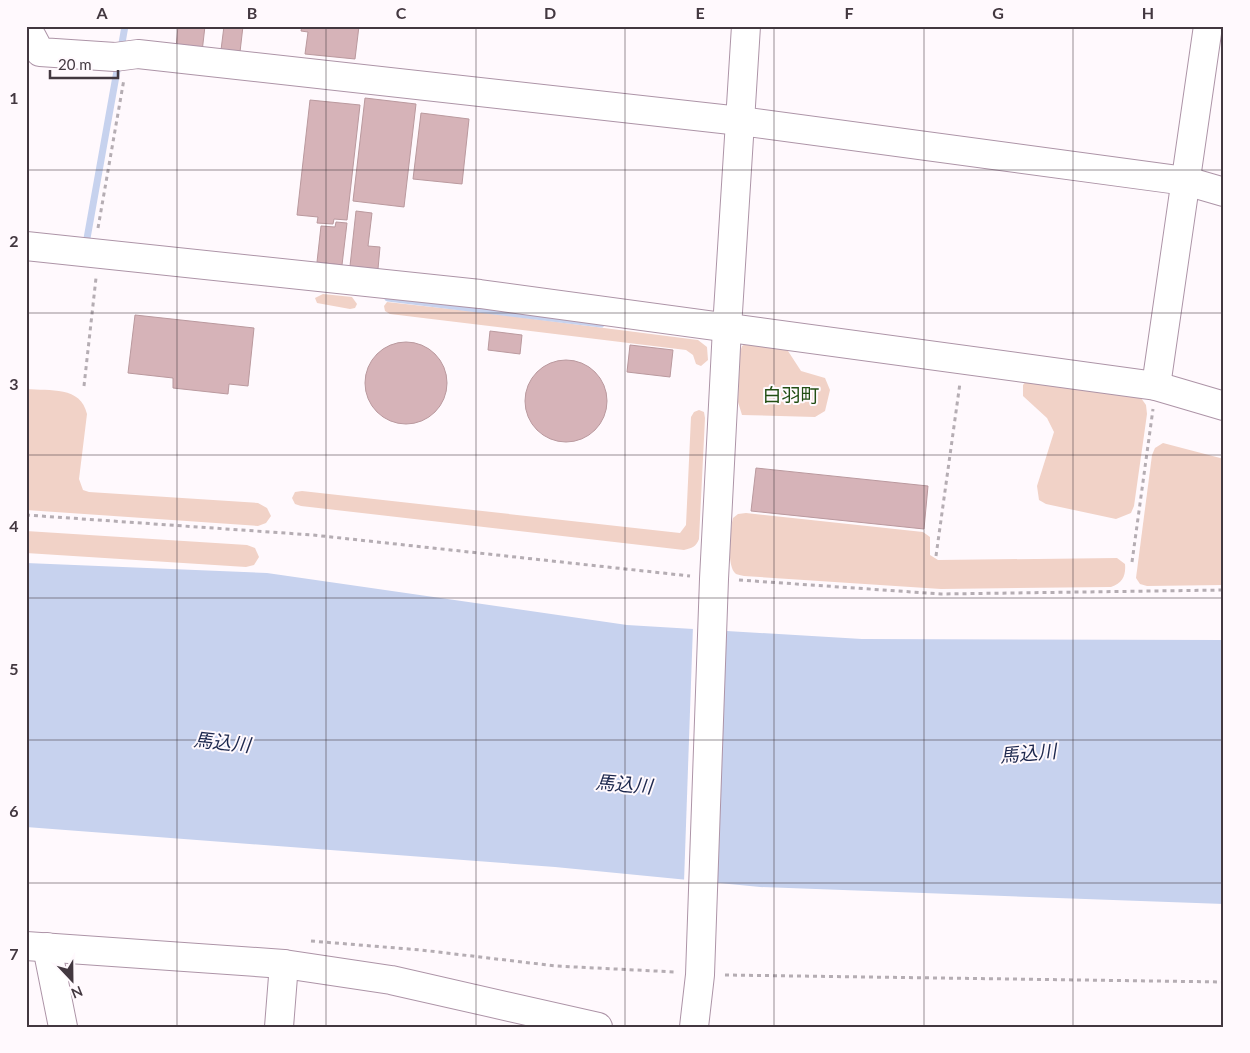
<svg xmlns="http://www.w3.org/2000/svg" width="1250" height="1053" viewBox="0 0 1250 1053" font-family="Lato,'Noto Sans JP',sans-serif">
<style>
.green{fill:#f1d2c7}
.water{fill:#c7d2ee}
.pier{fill:#fff9fd}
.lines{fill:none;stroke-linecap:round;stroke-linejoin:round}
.stream{stroke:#c7d2ee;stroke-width:7}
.building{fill:#d6b3b8;stroke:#ba999e}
.minor-casing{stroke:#ad94a7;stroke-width:30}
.path{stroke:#b5adb3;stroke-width:3;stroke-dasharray:4 4;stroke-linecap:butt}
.minor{stroke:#fff;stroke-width:28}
.grid{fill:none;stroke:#433840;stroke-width:1;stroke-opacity:0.55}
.labels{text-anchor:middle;stroke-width:4;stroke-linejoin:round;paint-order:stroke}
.neighbourhood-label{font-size:19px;fill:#224e13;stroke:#fff9fd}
.water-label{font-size:19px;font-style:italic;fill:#1c274d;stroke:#fff9fd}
.neatline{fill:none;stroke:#433840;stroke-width:2}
.grid-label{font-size:16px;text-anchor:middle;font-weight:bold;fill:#433840}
</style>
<rect width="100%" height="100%" fill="#fff9fd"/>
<g class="green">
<path d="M323,294L352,297L357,304L355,308L350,309L317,303L315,298Z"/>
<path d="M387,302L478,312L698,340L707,347L708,360L701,366L696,364L693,355L686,350L390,314L385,311L384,306Z"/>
<path d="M747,343L781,346L788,351L801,371L825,378L830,390L825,411L815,417L742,415L738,402L740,352L742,346Z"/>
<path d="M1026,381L1141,398L1146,405L1147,414L1134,506L1131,513L1116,519L1046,504L1039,500L1037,486L1054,432L1047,418L1023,396V385Z"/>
<path d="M26,389C50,391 81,386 87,414L79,479L83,490L89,492L258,503L267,508L271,516L266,523L258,526L26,510Z"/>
<path d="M699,410L704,412L705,418L699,539C696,547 692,548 684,550L301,506L295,504L292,498L295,492L302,491L680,533L686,525L691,417L694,412Z"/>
<path d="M1163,443L1224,459V585L1147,586L1140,584L1136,578L1152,455L1155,448Z"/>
<path d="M746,513L923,532L930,537V555L938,560L1117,558L1125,564C1126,575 1123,583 1111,587L941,589L744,576C741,575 738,575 736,574C726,567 730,529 733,518L738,514Z"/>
<path d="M26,531L247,545L255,548L259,557L254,565L246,567L26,553Z"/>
</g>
<path class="water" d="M26,563L267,573L627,625L862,639L1224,640V904L760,887L555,867L26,827Z"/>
<path class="pier" d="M693,626L720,628L711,885L684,882Z"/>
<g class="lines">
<g class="stream">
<path d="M122,43L125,26"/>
<path d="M86,244L118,65"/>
<path d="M388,298L601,324"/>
</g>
</g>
<g class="building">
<path d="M178,26H205L202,52L176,49Z"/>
<path d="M224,26H243L240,52L221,50Z"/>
<path d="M302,26H359L355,59L305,54L308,32L301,31Z"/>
<path d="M365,98L416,104L404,207L353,201Z"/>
<path d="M310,100L360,105L347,220L334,219L333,224L317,223L318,217L297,215Z"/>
<path d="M421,113L469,119L462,184L413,179Z"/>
<path d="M356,211L372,213L368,246L380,247L378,269L350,266Z"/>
<path d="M336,222L347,223L342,265L317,262L321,226L335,227Z"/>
<path d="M135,315L254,328L248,386L229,384L228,394L173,388V378L128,373Z"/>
<path d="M490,331L522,335L520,354L488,350Z"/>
<circle cx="406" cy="383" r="41"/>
<path d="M630,345L673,350L670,377L627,372Z"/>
<circle cx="566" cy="401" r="41"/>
<path d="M756,468L928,486L924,529L751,511Z"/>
</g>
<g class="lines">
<g class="minor-casing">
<g id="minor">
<path d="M32,37L40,52L115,57L138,54L740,121L1186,181L1224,192"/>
<path d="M26,246L480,294L1156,386L1224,406"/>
<path d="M1156,386L1208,26"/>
<path d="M26,946L284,964L391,980L598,1027"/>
<path d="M47,947L63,1027"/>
<path d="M279,1027L284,964"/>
<path d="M694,1027L700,975L714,579L727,328L746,26"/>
</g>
</g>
<g class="path">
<path d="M98,228L124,79"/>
<path d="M84,386L96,278"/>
<path d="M26,515L313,535L690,576"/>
<path d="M936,556L960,383"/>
<path d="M1132,562L1153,409"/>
<path d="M739,580L941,594L1224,590"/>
<path d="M311,941L421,950L556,966L676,972"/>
<path d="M725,975L1224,982"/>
</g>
<use href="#minor" class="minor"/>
</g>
<path class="grid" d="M177,26V1027M326,26V1027M476,26V1027M625,26V1027M774,26V1027M924,26V1027M1073,26V1027M26,170H1224M26,313H1224M26,455H1224M26,598H1224M26,740H1224M26,883H1224"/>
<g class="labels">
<g class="neighbourhood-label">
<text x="791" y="402">白羽町</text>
</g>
<g class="water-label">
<text transform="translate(222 742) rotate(6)" y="7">馬込川</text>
<text transform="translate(1028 753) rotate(-5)" y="7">馬込川</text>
<text transform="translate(624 784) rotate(5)" y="7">馬込川</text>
</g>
</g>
<rect width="1250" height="1053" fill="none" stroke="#fff9fd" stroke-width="55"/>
<g transform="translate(72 980) rotate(158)" stroke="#fff9fd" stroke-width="4" paint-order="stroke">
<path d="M0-4L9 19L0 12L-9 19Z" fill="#433840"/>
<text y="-8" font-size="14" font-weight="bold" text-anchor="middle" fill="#433840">N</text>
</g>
<path d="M50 70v8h68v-8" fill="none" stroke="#433840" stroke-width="2.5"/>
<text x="58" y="70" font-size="15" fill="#433840" stroke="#fff9fd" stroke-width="4" paint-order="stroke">20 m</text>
<rect x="28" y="28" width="1194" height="998" class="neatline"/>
<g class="grid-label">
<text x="102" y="19">A</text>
<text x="252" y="19">B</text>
<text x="401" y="19">C</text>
<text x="550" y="19">D</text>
<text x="700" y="19">E</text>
<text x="849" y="19">F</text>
<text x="998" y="19">G</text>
<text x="1148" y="19">H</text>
<text x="14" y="104">1</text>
<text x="14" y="247">2</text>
<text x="14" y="390">3</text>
<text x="14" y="532">4</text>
<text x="14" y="675">5</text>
<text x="14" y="817">6</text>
<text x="14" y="960">7</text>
</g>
</svg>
